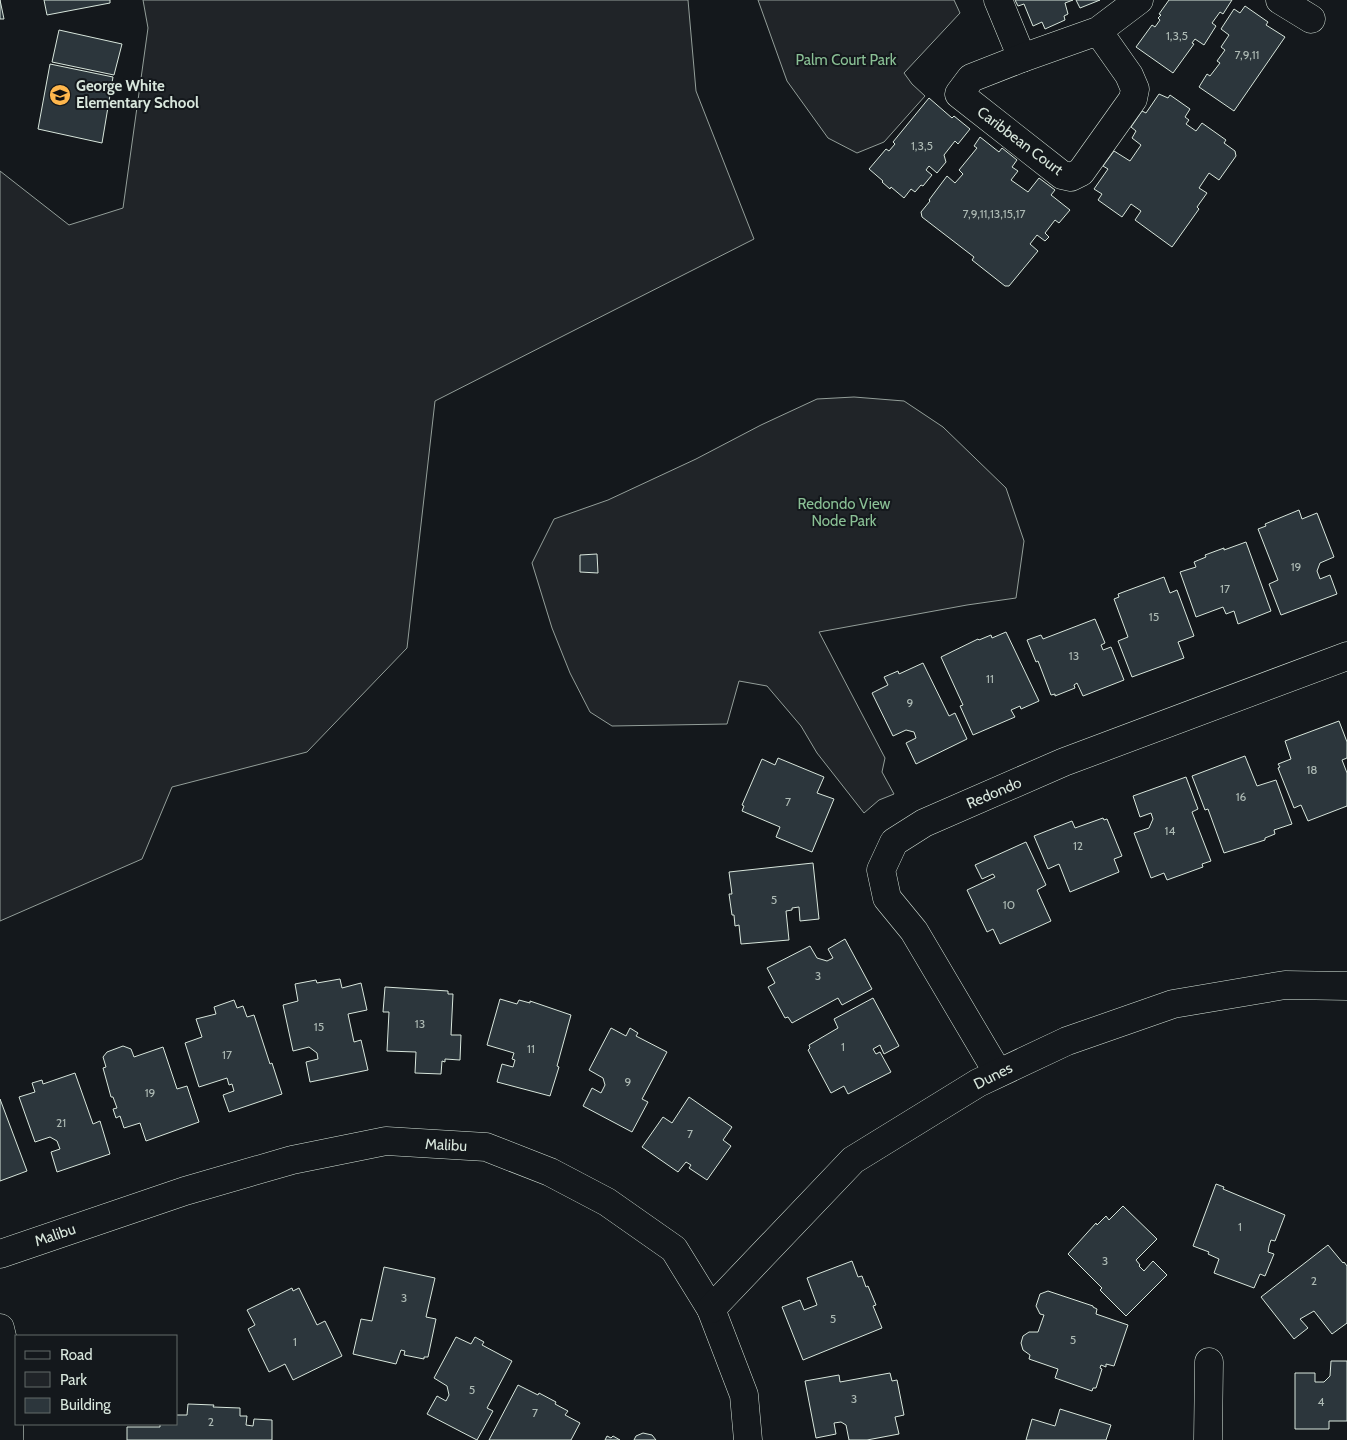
<svg xmlns="http://www.w3.org/2000/svg" width="1347" height="1440" viewBox="0 0 1347 1440" font-family="Cabin,sans-serif">
<style>
.green{fill:#202428;stroke:#939e99}
.building{fill:#2c363c;stroke:#d8e6dc}
.lines{fill:none;stroke-linecap:round;stroke-linejoin:round}
.street-casing{stroke:#d8e6dc;stroke-width:29}
.street{stroke:#14181c;stroke-width:28}
.labels{text-anchor:middle;stroke-width:4;stroke-linejoin:round;paint-order:stroke}
.number-label{font-size:12px;fill:#adbab4}
.park-label{font-size:15px;fill:#8ac095;stroke:#14181c}
.poi-label{font-size:15px;font-weight:bold;fill:#d8e6dc;stroke:#14181c;text-anchor:start}
.street-label{font-size:15px;fill:#d8e6dc;stroke:#14181c}
</style>
<rect width="100%" height="100%" fill="#14181c"/>
<g class="green">
<path d="M143,0H688L696,91L754,239L435,401L407,648L307,752L172,787L142,859L0,921V171L69,225L123,208L148,28Z"/>
<path d="M758,0H954L960,13L904,73L912,84L925,96L884,142L857,153L828,138L787,81Z"/>
<path d="M854,397L904,401L943,427L1006,488L1024,541L1016,598L967,605L819,632L885,758L882,772L894,794L879,800L864,813L817,753L801,726L767,686L739,681L727,724L612,726L590,712L570,673L552,628L532,563L554,519L608,500L696,459L761,425L817,399Z"/>
</g>
<g class="building">
<path d="M0,0L4,19H0Z"/>
<path d="M44,0H110V3L47,15Z"/>
<path d="M1015,0H1073L1065,3L1068,14L1064,16L1065,20L1045,29L1042,22L1033,26L1024,4L1018,6Z"/>
<path d="M1076,0H1100L1080,8Z"/>
<path d="M1169,0H1232L1223,14L1220,12L1212,23L1216,26L1204,45L1195,39L1192,43L1194,44L1173,73L1136,47L1152,25L1155,27L1160,20L1158,18L1161,15L1159,14Z"/>
<path d="M1245,6L1268,22L1266,25L1285,37L1234,111L1199,87L1207,74L1210,76L1220,63L1217,61L1225,50L1221,47L1229,35L1221,29L1234,9L1240,13Z"/>
<path d="M59,30L122,44L114,75L52,62Z"/>
<path d="M50,64L113,77L102,143L38,129Z"/>
<path d="M1159,94L1168,98L1170,95L1190,109L1185,117L1189,120L1186,124L1196,131L1202,123L1226,140L1224,143L1235,151L1236,156L1219,180L1209,173L1199,188L1207,193L1197,207L1199,209L1172,247L1135,220L1141,211L1131,204L1122,217L1098,200L1102,194L1094,189L1108,169L1103,166L1114,151L1130,161L1141,145L1132,138L1136,131L1131,127L1142,111L1146,113Z"/>
<path d="M929,98L952,118L954,116L970,129L958,144L955,141L944,155L946,162L937,173L929,166L926,170L932,175L923,186L921,185L915,192L911,189L904,198L891,187L890,189L882,182L883,181L869,169L886,149L889,151L895,144L893,142Z"/>
<path d="M980,137L999,152L1002,148L1017,160L1012,167L1018,171L1011,180L1028,192L1039,178L1055,190L1051,195L1070,210L1059,223L1055,220L1045,233L1049,237L1045,241L1037,235L1030,244L1038,251L1009,286H1005L972,260L974,257L922,217L921,212L930,201L929,200L947,176L955,183L963,174L959,170L977,148L974,146Z"/>
<path d="M1299,510L1302,519L1317,513L1334,557L1320,563L1317,571L1320,579L1330,575L1337,594L1281,615L1269,584L1278,580L1258,529L1266,526L1265,524Z"/>
<path d="M1246,542L1271,611L1238,624L1234,611L1226,614L1223,607L1196,617L1180,572L1196,567L1194,562L1206,557L1205,555L1224,548V550Z"/>
<path d="M597,554L598,573L580,572V555Z"/>
<path d="M1164,577L1170,593L1177,590L1194,636L1178,642L1184,658L1132,677L1118,641L1128,637L1114,599L1119,597L1118,594Z"/>
<path d="M1095,619L1105,643L1101,645L1103,650L1111,647L1124,680L1083,696L1077,683L1074,685L1075,688L1055,696V694L1051,695L1038,661L1036,662L1027,640L1041,635L1043,639Z"/>
<path d="M1006,632L1039,701L1021,709L1020,706L1011,710L1015,717L973,735L960,706L963,705L941,657L978,639L979,640L991,635L992,638Z"/>
<path d="M923,663L949,716L955,713L967,739L916,764L906,743L916,738L914,732L906,730L893,736L872,693L888,685L884,677L898,671L899,674Z"/>
<path d="M1339,721L1347,742V758L1342,760L1347,773V806L1308,821L1301,805L1294,808L1278,768L1280,767L1278,764L1291,759L1285,741Z"/>
<path d="M1245,756L1257,786L1276,780L1292,824L1274,830L1275,834L1265,838V840L1224,853L1208,809L1205,810L1192,776Z"/>
<path d="M778,758L824,777L817,793L834,799L812,852L776,837L780,827L742,811L744,806L742,805L762,759L775,765Z"/>
<path d="M1186,777L1198,809L1192,812L1211,861L1202,864L1203,867L1167,880L1164,873L1151,878L1134,833L1149,828L1153,819L1151,813L1140,817L1133,796Z"/>
<path d="M1103,818L1104,820L1107,819L1122,856L1114,859L1119,872L1070,892L1059,864L1048,869L1034,836L1072,821L1075,828Z"/>
<path d="M1026,842L1046,885L1037,890L1051,921L1000,944L993,929L987,932L967,890L995,877L993,874L982,879L975,865Z"/>
<path d="M813,863L819,919L800,921L799,907L792,908V910L786,911L789,940L741,944L739,925L735,926L734,915H732L729,894H732L729,872Z"/>
<path d="M845,939L872,989L842,1005L838,998L792,1023L788,1017L785,1018L768,987L775,983L767,968L810,946L817,958L827,961L833,958L828,949Z"/>
<path d="M340,979L342,988L361,983L367,1010L348,1014L354,1042L361,1040L368,1070L310,1082L306,1062L318,1059L317,1053L309,1047L293,1051L283,1005L298,1001L295,984L316,980L317,983Z"/>
<path d="M385,987L448,991V994H453L451,1035H461L460,1060L445,1059V1062L442,1061L441,1074L415,1073L416,1052L387,1051L389,1012H383Z"/>
<path d="M873,998L899,1046L884,1054L880,1045L873,1049L876,1054L880,1052L891,1072L848,1094L844,1086L831,1093L808,1050L810,1048L809,1045L838,1028L834,1019Z"/>
<path d="M500,999L517,1004L519,1000L530,1003V1001L571,1015L557,1066L559,1067L550,1096L497,1082L502,1064L513,1067L515,1060L512,1059L514,1053L487,1045Z"/>
<path d="M234,1000L237,1008L243,1006L247,1017L254,1015L270,1064L272,1063L282,1094L229,1112L223,1095L234,1091L232,1084L229,1085L227,1078L199,1087L185,1043L202,1037L196,1019L216,1014L214,1007Z"/>
<path d="M611,1028L626,1036L630,1028L638,1033L636,1036L667,1052L642,1099L648,1102L632,1132L583,1106L592,1088L601,1093L605,1085L603,1078L589,1070Z"/>
<path d="M123,1046L131,1049L134,1057L163,1047L177,1089L187,1086L199,1122L146,1141L140,1123L124,1128L120,1116L116,1118L113,1109L117,1108L113,1097H111L103,1068L106,1067L103,1057L107,1052Z"/>
<path d="M75,1073L93,1124L100,1121L110,1154L57,1172L51,1152L60,1149L57,1141L50,1137L35,1142L19,1097L35,1092L32,1083L42,1080L43,1084Z"/>
<path d="M689,1097L732,1127L723,1140L731,1146L707,1180L689,1168L691,1165L686,1162L678,1172L642,1147L663,1117L672,1123Z"/>
<path d="M0,1099L27,1171L0,1181Z"/>
<path d="M1216,1184L1224,1187L1223,1189L1285,1215L1275,1241L1271,1240L1269,1246L1268,1252L1274,1254L1265,1276L1260,1274L1254,1288L1214,1273L1219,1259L1208,1254L1209,1252L1193,1246Z"/>
<path d="M1123,1206L1157,1239L1136,1260L1140,1265L1139,1266L1144,1271L1153,1261L1167,1275L1126,1316L1100,1290L1102,1288L1068,1254L1096,1223L1097,1225L1106,1216L1109,1220Z"/>
<path d="M1328,1245L1343,1263L1344,1262L1347,1266V1323L1332,1334L1314,1311L1300,1319L1308,1328L1294,1339L1261,1297Z"/>
<path d="M852,1261L858,1277L862,1276L866,1287L868,1286L876,1305L873,1306L882,1328L803,1360L782,1307L800,1300L804,1310L817,1305L807,1278Z"/>
<path d="M384,1267L435,1278L426,1317L436,1319L428,1357H424V1359L404,1355L405,1351L401,1350L396,1364L353,1354L361,1319L372,1321Z"/>
<path d="M292,1288L293,1291L299,1288L317,1325L325,1321L342,1356L293,1380L285,1364L269,1372L248,1329L255,1325L247,1310Z"/>
<path d="M1048,1291L1093,1306V1307L1097,1309L1096,1314L1128,1325L1114,1366L1106,1364V1367L1101,1365L1100,1368L1102,1369L1096,1388H1093L1092,1391L1055,1378L1058,1369L1029,1359L1030,1355L1023,1350L1021,1343L1023,1336L1029,1332H1038L1044,1315L1040,1314L1036,1306L1040,1294Z"/>
<path d="M456,1337L471,1344L475,1337L484,1342L482,1345L512,1361L487,1408L493,1411L477,1440L427,1414L437,1396L446,1401L449,1395L447,1386L434,1378Z"/>
<path d="M1331,1361H1347V1421H1329V1429H1295V1373H1315V1382H1324L1330,1376Z"/>
<path d="M890,1373L892,1381L897,1380L904,1415L895,1417L899,1434L867,1440H849L846,1425L841,1422L834,1423L836,1434L816,1438L805,1381L839,1375L840,1382Z"/>
<path d="M518,1385L538,1395L539,1393L556,1402L555,1404L568,1411L565,1415L580,1423L571,1440H489Z"/>
<path d="M188,1404L214,1405L213,1407L240,1408V1416H247L246,1425L253,1426L254,1419L272,1420V1440H127V1427H160V1424H176V1415H187Z"/>
<path d="M1060,1409L1111,1425L1106,1440H1026L1032,1419L1055,1426Z"/>
<path d="M643,1433L652,1435L656,1440H634L636,1436Z"/>
<path d="M607,1436L611,1438L613,1436L620,1440H605Z"/>
</g>
<g class="lines">
<g class="street-casing">
<g id="street">
<path d="M998,0L1022,58"/>
<path d="M1280,0L1311,19"/>
<path d="M1098,31L1129,75L1135,89L1133,99L1081,172L1071,177L1062,175L959,94L971,78L1022,58L1098,31L1139,0"/>
<path d="M998,1073L914,931L887,898L881,870L894,842L924,823L1064,762L1347,656"/>
<path d="M0,1254L185,1191L292,1160L386,1141L486,1147L550,1172L607,1202L674,1249L711,1309L744,1395L748,1440"/>
<path d="M711,1309L853,1160L978,1083L1067,1041L1173,1004L1285,985L1347,986"/>
<path d="M0,1328L11,1374L9,1440"/>
<path d="M1208,1440L1209,1362"/>
</g>
</g>
<use href="#street" class="street"/>
</g>
<defs>
<g id="school-disc" transform="scale(1.125)"><circle r="9.5" fill="#ffb74d" stroke="#14181c"/><path d="M0-5L7-2L0 1L-7-2ZM-4 1L0 2.5L4 1V4Q0 6-4 4Z" fill="#111"/></g>
</defs>
<g fill-rule="evenodd">
<use href="#school-disc" x="60" y="95"/>
</g>
<g class="labels">
<g class="number-label">
<text x="1177" y="40">1,3,5</text>
<text x="1247" y="59">7,9,11</text>
<text x="922" y="150">1,3,5</text>
<text x="994" y="218">7,9,11,13,15,17</text>
<text x="1296" y="571">19</text>
<text x="1225" y="593">17</text>
<text x="1154" y="621">15</text>
<text x="1074" y="660">13</text>
<text x="990" y="683">11</text>
<text x="910" y="707">9</text>
<text x="1312" y="774">18</text>
<text x="1241" y="801">16</text>
<text x="788" y="806">7</text>
<text x="1170" y="835">14</text>
<text x="1078" y="850">12</text>
<text x="774" y="904">5</text>
<text x="1009" y="909">10</text>
<text x="818" y="980">3</text>
<text x="420" y="1028">13</text>
<text x="319" y="1031">15</text>
<text x="843" y="1051">1</text>
<text x="531" y="1053">11</text>
<text x="227" y="1059">17</text>
<text x="628" y="1086">9</text>
<text x="150" y="1097">19</text>
<text x="61" y="1127">21</text>
<text x="690" y="1138">7</text>
<text x="1240" y="1231">1</text>
<text x="1105" y="1265">3</text>
<text x="1314" y="1285">2</text>
<text x="404" y="1302">3</text>
<text x="833" y="1323">5</text>
<text x="1073" y="1344">5</text>
<text x="295" y="1346">1</text>
<text x="472" y="1394">5</text>
<text x="854" y="1403">3</text>
<text x="1321" y="1406">4</text>
<text x="535" y="1417">7</text>
<text x="211" y="1426">2</text>
</g>
<g class="park-label">
<text x="846" y="65">Palm Court Park</text>
<text x="844" y="509">Redondo View<tspan x="844" dy="17">Node Park</tspan></text>
</g>
<g class="poi-label">
<text x="76" y="91">George White<tspan x="76" dy="17">Elementary School</tspan></text>
</g>
<g class="street-label">
<text transform="translate(1020 141) rotate(37)" y="5">Caribbean Court</text>
<text transform="translate(994 793) rotate(-23)" y="5">Redondo</text>
<text transform="translate(993 1076) rotate(-27)" y="5">Dunes</text>
<text transform="translate(446 1145) rotate(3)" y="5">Malibu</text>
<text transform="translate(55 1235) rotate(-19)" y="5">Malibu</text>
</g>
</g>
<rect x="15" y="1335" width="162" height="90" fill="#14181c" stroke="#626a69"/>
<rect x="25" y="1351" width="25" height="8" fill="#14181c" stroke="#626a69"/>
<text x="60" y="1360" font-size="15" fill="#d8e6dc">Road</text>
<rect x="25" y="1372" width="25" height="15" fill="#202428" stroke="#626a69"/>
<text x="60" y="1385" font-size="15" fill="#d8e6dc">Park</text>
<rect x="25" y="1398" width="25" height="15" fill="#2c363c" stroke="#626a69"/>
<text x="60" y="1410" font-size="15" fill="#d8e6dc">Building</text>
</svg>
